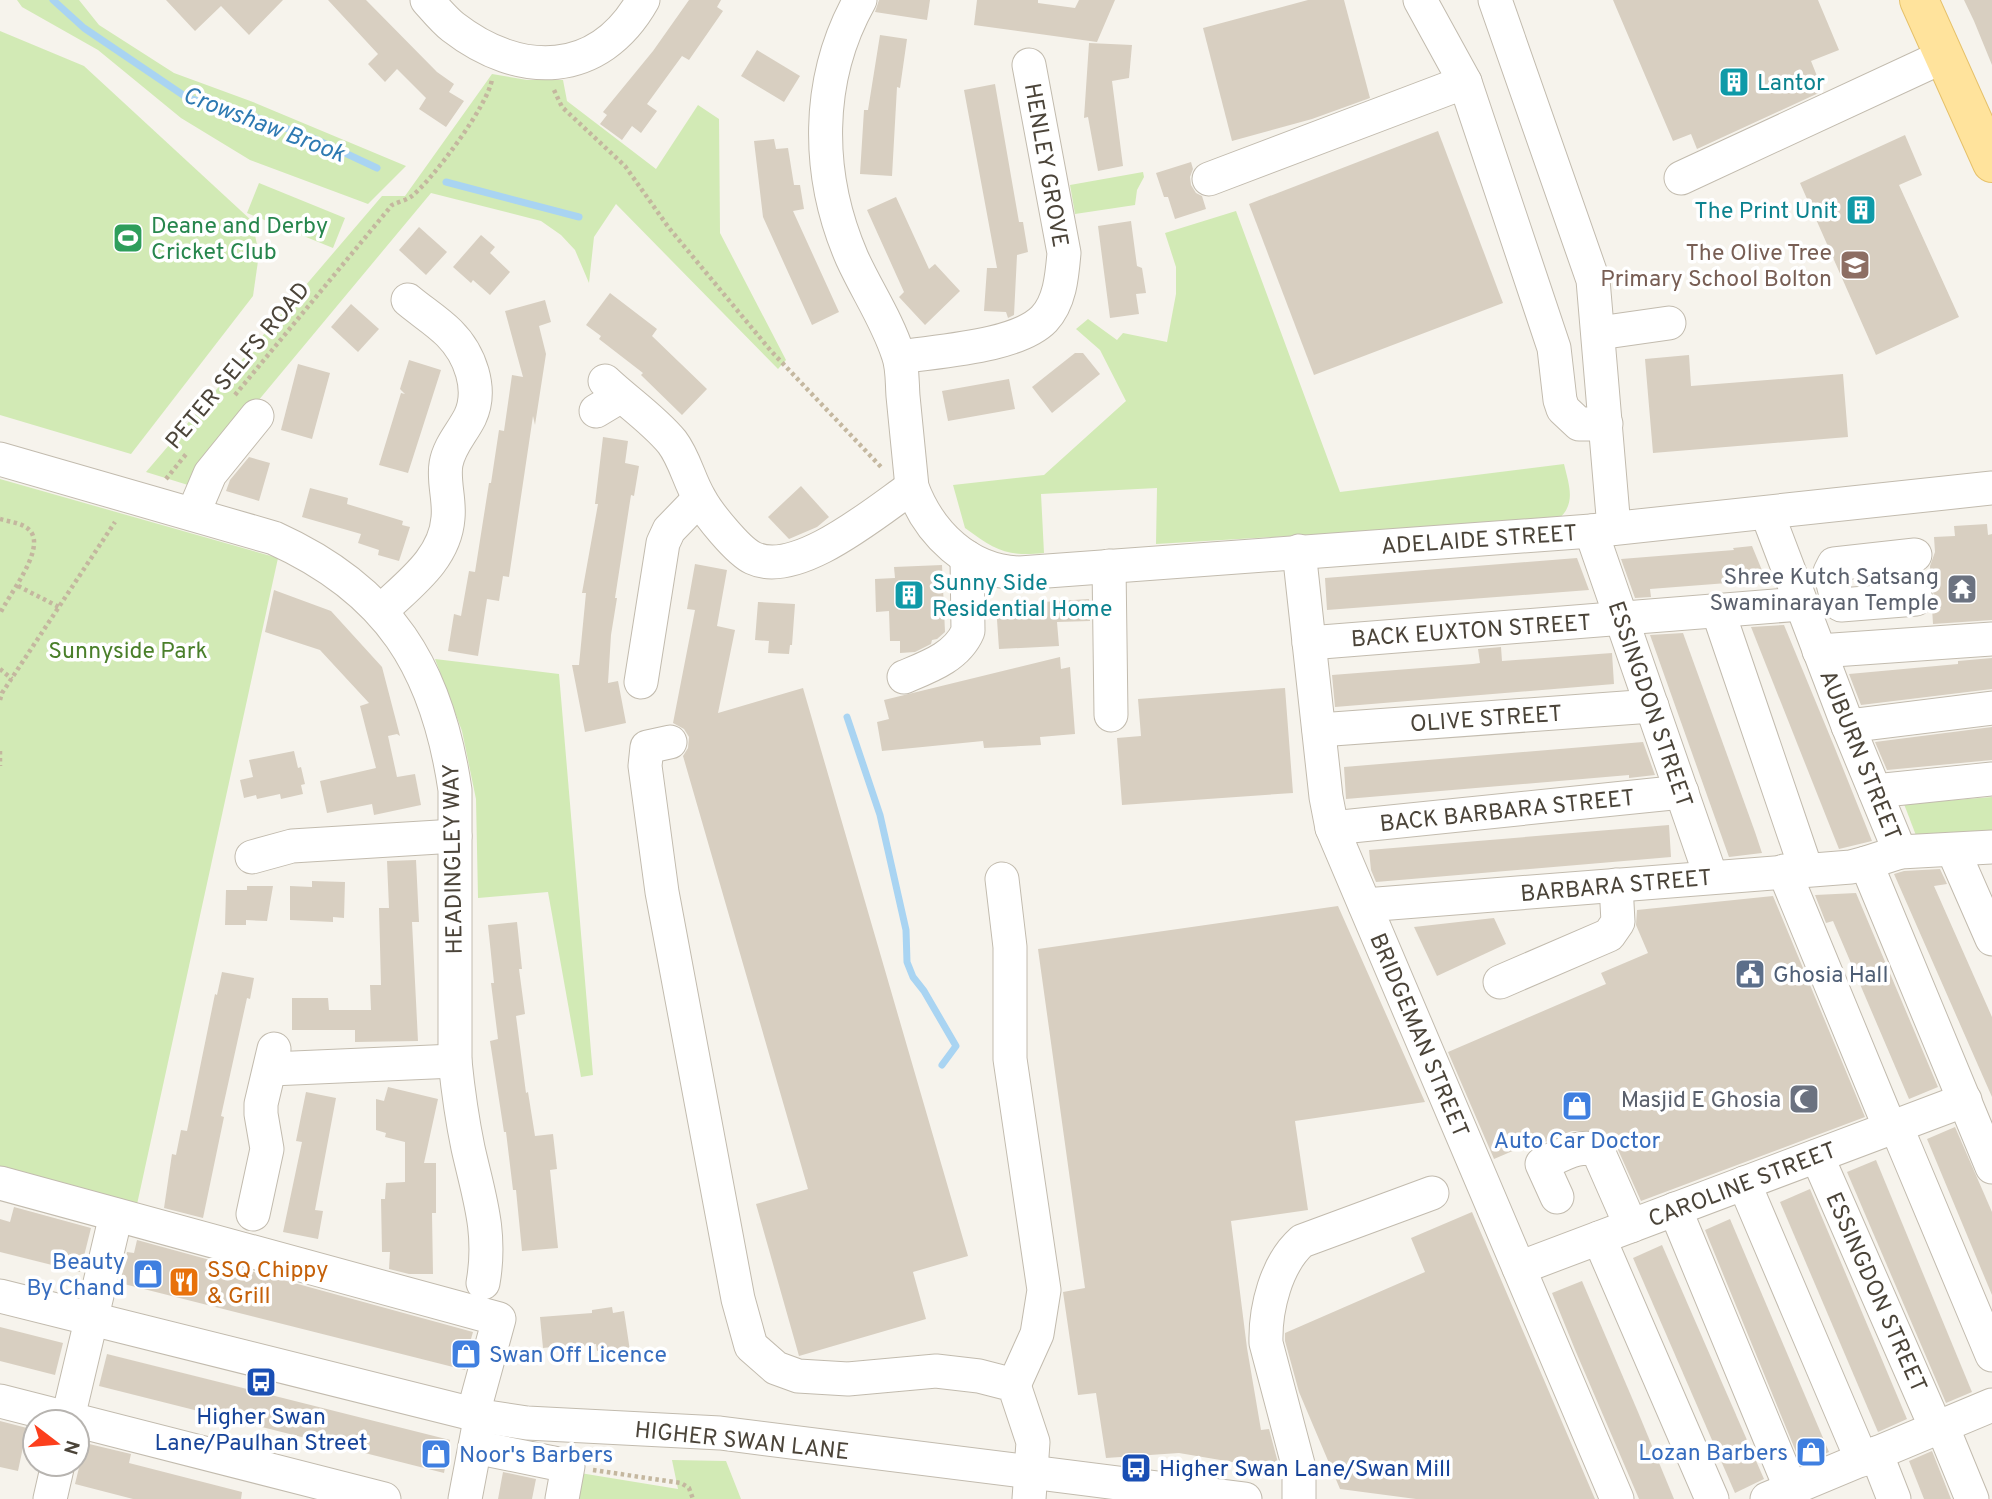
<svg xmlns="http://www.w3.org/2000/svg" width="1992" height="1499" viewBox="0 0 1992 1499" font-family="Overpass,sans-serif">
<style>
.green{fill:#d2eab5}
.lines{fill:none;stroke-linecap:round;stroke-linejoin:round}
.stream{stroke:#a9d4f2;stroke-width:7}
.building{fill:#d8cfc1}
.minor-casing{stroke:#c2bbae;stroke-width:35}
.major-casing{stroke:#e6c16a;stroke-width:40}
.path{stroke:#c4b79f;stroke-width:4.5;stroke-dasharray:3.5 3.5;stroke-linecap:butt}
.minor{stroke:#fff;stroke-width:33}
.major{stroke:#ffe39c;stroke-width:38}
.labels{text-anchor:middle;stroke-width:7;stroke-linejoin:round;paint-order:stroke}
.culture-label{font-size:23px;fill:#0d838f;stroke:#fff;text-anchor:start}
.street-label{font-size:23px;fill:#4b4439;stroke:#fff}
.leisure-label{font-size:23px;fill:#27864d;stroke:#fff;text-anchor:start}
.education-label{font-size:23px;fill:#785e54;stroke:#fff;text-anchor:end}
.worship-label{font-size:23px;fill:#5b616d;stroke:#fff;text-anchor:end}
.park-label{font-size:23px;fill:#4a7f2a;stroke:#fff}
.service-label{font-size:23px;fill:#4e5e75;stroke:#fff;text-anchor:start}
.shop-label{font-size:23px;fill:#366cbe;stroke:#fff;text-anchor:end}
.food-label{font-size:23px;fill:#c56008;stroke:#fff;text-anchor:start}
.transit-label{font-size:23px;fill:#164399;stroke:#fff}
.water-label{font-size:24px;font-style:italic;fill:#2e7ab2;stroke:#fff}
</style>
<rect width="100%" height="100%" fill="#f6f3ec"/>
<g class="green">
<path d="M17,0H79L99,25L174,73L253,102L406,166L368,204L250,160L181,118L98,50L22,7Z"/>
<path d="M0,31L84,66L252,221L259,254L253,296L131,454L0,415Z"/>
<path d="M492,74L527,80H563L567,101L656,169L698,105L719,119L720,233L786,360L778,369L616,204L594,237L589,283L575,250L561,235L541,221L431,193L188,485L146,472L382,196H405Z"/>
<path d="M1143,172L1144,177L1137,190L1135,205L1075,214L1070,185Z"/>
<path d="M259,183L345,218L333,248L247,213Z"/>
<path d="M1236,211L1340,492L1564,464C1569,485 1577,505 1557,520L1156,544L1157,488L1041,494L1044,553C1007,557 995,550 965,528L953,485L1044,475L1126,401L1100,350L1076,329L1088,319L1117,340L1123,333L1167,342L1176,294V267L1165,233Z"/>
<path d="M0,479L278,558L136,1209L0,1174Z"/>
<path d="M435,659L559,674L593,1075L581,1077L548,892L478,898L476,799L462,731Z"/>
<path d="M1992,797V836L1917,838L1904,804Z"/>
<path d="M672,1460L726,1461L741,1499H569L574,1472L678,1489Z"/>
</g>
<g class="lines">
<g class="stream">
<path d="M53,0L84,28L186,97L261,119L315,139L377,168"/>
<path d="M446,182L579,217"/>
<path d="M847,717L880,815L906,930L907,962L913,977L924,991L956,1046L942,1065"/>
</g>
</g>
<g class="building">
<path d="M166,0H283L249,35L221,6L195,31Z"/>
<path d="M328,0H366L437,72L454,84L449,92L464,101L446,127L419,109L426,98L397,69L385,82L368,64L378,54Z"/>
<path d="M689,0H721L717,7L723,11L689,60L682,56L647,104L657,111L641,133L632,126L622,140L600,124L607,115L603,112L653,51Z"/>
<path d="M879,0H930L927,20L875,12Z"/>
<path d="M977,0H1038V3L1075,8L1079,0H1115L1097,42L974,25Z"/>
<path d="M1308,0H1344L1370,98L1312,119L1232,141L1203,28Z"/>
<path d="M1613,0H1818L1839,50L1811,61L1823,91L1697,149L1691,134L1673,141Z"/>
<path d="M1964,0H1992V65L1974,21Z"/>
<path d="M880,35L907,39L900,88L897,87L892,176L860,174L864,110H868Z"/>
<path d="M1089,43L1132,45L1129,78L1112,81L1123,166L1098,171L1088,117L1084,118Z"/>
<path d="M757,50L800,76L784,102L741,76Z"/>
<path d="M995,84L1019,222H1023L1028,252L1017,255L1014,315L1008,318L1006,312L984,311L987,268H997L964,90Z"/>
<path d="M1438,131L1503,303L1314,375L1249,204Z"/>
<path d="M1905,135L1922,175L1899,185L1959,317L1876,355L1800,183Z"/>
<path d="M774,139L776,149L788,148L794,185H800L804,209L793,211L839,312L812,325L763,217L754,141Z"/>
<path d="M1191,162L1193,169L1190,177L1191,185L1196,193L1202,196L1206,209L1175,219L1168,197H1164L1156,173Z"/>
<path d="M896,197L929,269L935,264L960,291L925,325L899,297L904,292L867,210Z"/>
<path d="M1131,221L1137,266L1142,268L1146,293L1136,294L1139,314L1110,318L1098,226Z"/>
<path d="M419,227L447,252L426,275L399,250Z"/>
<path d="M481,235L495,247L490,253L510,272L490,295L473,280L471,283L453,267Z"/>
<path d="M610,293L657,329L652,336L707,389L682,415L641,375L643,373L599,339L601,336L586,325Z"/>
<path d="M545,300L551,322L539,326L546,354L535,425L533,416L509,577L503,576L499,601L487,599L478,656L448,651L454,614L461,616L469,571L475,572L489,483H491L499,430L504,431L512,375L523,377L505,311Z"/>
<path d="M351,304L379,329L358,352L331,327Z"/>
<path d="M1075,353H1083L1100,374L1052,413L1032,387Z"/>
<path d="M1689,355L1691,386L1843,374L1848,437L1653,453L1645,359Z"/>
<path d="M409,360L441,370L408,473L379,465L401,393L405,394L400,389Z"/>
<path d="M298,364L330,373L312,439L281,430Z"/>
<path d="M1009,379L1015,409L948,421L942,391Z"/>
<path d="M603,437L628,441L625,463L639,466L634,496L631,495L615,598H617L611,635L608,683L618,681L626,723L585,732L572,665H579L586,593H582L598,504H595Z"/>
<path d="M249,457L270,463L259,501L226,491L230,480Z"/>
<path d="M801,486L829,517L817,527L789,539L768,517Z"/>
<path d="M310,488L348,498L347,504L403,521L402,525L410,527L399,561L378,555L379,550L358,543L361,534L302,517Z"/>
<path d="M1987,524L1988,535L1992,534V620L1933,624L1932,608L1935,598L1931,587L1930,566L1935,552L1934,537L1955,536L1954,526Z"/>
<path d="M1752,546L1766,580L1650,589L1651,597L1635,598L1621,559L1734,550L1733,548Z"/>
<path d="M1577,558L1589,590L1327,610L1325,578Z"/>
<path d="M695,564L727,570L717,626L735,630L718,713L803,688L968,1256L913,1272L926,1319L799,1356L756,1204L808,1189L683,756L688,748L689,737L684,729L673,723L695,610L687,609Z"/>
<path d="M942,565L945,632L937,639L932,640L931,644L915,652L900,653V641H890L889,611L876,612L875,579L895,578L894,567Z"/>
<path d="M274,590L331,611L382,667L400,736L397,734L388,736L397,777L415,774L421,805L374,815L372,804L327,813L320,781L376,768L360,706L369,703L320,650L265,632Z"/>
<path d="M1089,599L1090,621L1057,622L1059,646L999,649L996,605Z"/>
<path d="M758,602L795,604L792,645H790L789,654L768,653L769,641L755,640Z"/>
<path d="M1784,625L1834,746L1872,841L1839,849L1751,627Z"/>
<path d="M1683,633L1755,832L1762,853L1729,857L1650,635Z"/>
<path d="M1501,647L1502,661L1612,653L1614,684L1335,707L1332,675L1473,664L1480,663L1478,649Z"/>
<path d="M1060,657L1061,669L1070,667L1075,734L1040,737L1041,745L984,748L983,741L882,751L877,722L889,719L884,700Z"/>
<path d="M1992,658V689L1861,705L1849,674L1958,664V661Z"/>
<path d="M1285,688L1293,793L1122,805L1117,738L1141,736L1138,699Z"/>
<path d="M1992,727V760L1887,770L1875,742Z"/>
<path d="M1643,742L1655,775L1629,778V775L1346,799L1344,767Z"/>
<path d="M294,751L298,768L301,767L305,784L301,785L303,794L281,799L280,794L257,799L256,795L244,798L240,780L253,777L249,760Z"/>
<path d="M1669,825L1671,857L1376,882L1371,870L1369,850Z"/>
<path d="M416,860L419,922H412L418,1041L355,1042V1030H292V998H328L329,1010H371L370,985H381L379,908H389L387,861Z"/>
<path d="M1940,869L1947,884L1934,886L1992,1017V1097L1894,874L1904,871Z"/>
<path d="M312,881L345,882L344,918L333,917V922L290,920V886L312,887Z"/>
<path d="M247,886H273L267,921L246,920V925H225L226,890H247Z"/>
<path d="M1856,893L1938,1087L1909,1099L1833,921L1826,923L1815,895Z"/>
<path d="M1773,896L1865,1117L1641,1201L1615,1143L1611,1137L1598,1131H1572L1538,1145L1536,1141L1494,1159L1448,1052L1606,984L1601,973L1648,953L1636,925L1637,910Z"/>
<path d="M1338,906L1425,1102L1295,1121L1308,1210L1231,1221L1247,1348L1261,1430L1269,1429L1280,1470L1179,1453L1106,1458L1096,1393L1078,1395L1063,1292L1085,1288L1038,949Z"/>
<path d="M1494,918L1506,944L1437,976L1414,927Z"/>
<path d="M517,922L522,969H519L525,1014L516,1016L526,1093L528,1092L535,1136L553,1134L557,1169L550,1170L558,1248L522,1251L516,1190H513L506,1132H504L490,1041L498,1039L491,983H494L488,925Z"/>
<path d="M222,972L254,978L250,999L247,998L221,1116L224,1117L203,1218L164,1208L172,1154L176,1155L181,1130L187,1131L215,994L217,995Z"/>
<path d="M388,1087L438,1099L424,1163H436V1213H432L433,1274H409L389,1269L390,1252H382L381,1199H385L386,1183L405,1182V1142L385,1137L386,1133L376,1130V1099L384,1101Z"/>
<path d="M306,1092L336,1098L315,1210L323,1211L318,1239L283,1232L302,1142L296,1141Z"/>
<path d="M1955,1127L1992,1212V1295L1927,1139Z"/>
<path d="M1876,1160L1972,1392L1946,1403L1847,1172Z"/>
<path d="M1810,1189L1907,1419L1878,1432L1780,1202Z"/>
<path d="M14,1207L91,1228L80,1272L0,1252V1219L10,1222Z"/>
<path d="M1472,1212L1595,1499H1416L1340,1489L1299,1392L1285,1341V1333L1425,1272L1411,1238Z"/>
<path d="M1730,1219L1829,1452L1801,1464L1705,1230Z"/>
<path d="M137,1240L473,1332L471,1339L473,1340L465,1370L120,1283L127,1252L134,1253Z"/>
<path d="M1662,1245L1764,1479L1735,1493L1633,1258Z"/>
<path d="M1582,1281L1638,1412L1674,1499H1639L1576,1352L1552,1293Z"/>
<path d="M612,1307L613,1313L624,1311L630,1351L606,1354L605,1350L597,1351L596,1344L562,1349L561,1346L543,1348L540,1317L592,1313V1310Z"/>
<path d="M0,1327L63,1343L55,1375L0,1361Z"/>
<path d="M107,1354L450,1440L444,1473L99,1386Z"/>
<path d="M0,1421L27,1428L18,1471L0,1467Z"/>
<path d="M85,1443L131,1454L129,1463L242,1492L241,1499H133L75,1484Z"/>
<path d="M1932,1451L1951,1499H1924L1909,1461Z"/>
<path d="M503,1472L536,1479L532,1499H498Z"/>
</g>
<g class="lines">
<g class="minor-casing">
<g id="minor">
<path d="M427,0C435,9 444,20 453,27C520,79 599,78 643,0"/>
<path d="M860,0C815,80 816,175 852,258C867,291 887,320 898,354C903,367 902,383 903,396C906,426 909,457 912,487C929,533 968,572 1020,573L1591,531L1992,488"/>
<path d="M1420,0L1465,82"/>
<path d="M1495,0L1593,280L1614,528"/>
<path d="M1681,178L1944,56"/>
<path d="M1209,179L1465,82L1554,348L1560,400L1563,409L1579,424H1606"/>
<path d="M1599,333L1669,323"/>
<path d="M900,357C937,351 1017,347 1044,319C1060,302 1062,276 1064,253L1029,65"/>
<path d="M605,381C626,401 653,419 672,442C685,459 689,481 700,499C708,514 738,551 753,558C797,579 877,511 912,487"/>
<path d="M596,411L621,396"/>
<path d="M0,459L274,538C389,590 437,667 455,790V1061C458,1090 462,1119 468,1148C479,1197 492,1232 483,1283"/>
<path d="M1767,513L1848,726L1900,852L1866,863L1992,1167"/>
<path d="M193,514L210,474L257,416"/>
<path d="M1591,531L1711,877"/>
<path d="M1299,551L1326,797L1332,828L1617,1499"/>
<path d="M1915,555L1834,564L1830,572L1838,603L1841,605L1916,599"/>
<path d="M1109,566L1111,715"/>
<path d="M381,611C409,584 445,559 448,518C450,500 443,481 446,464C449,446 462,433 470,417C483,389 470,354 449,333C437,321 421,311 408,300"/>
<path d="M1718,611L1806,869"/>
<path d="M1309,643L1801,604"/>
<path d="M1819,651L1992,639"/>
<path d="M904,677C928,667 957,657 968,631L967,557"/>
<path d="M641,682L663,543L669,530L699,499"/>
<path d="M1848,726L1992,708"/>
<path d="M1319,730L1652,706"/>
<path d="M670,742L647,747L645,766L662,892L738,1299L751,1346L776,1368L798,1376L848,1379L936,1371L979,1376L1014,1385L1033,1442L1029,1499"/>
<path d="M1875,791L1992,779"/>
<path d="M1332,828L1682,792"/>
<path d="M1953,850L1992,939"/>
<path d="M1900,852L1992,847"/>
<path d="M252,857L292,846L455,836"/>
<path d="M1784,871L1890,1128"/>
<path d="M1002,879L1010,947V1059L1044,1290L1037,1334L1014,1385"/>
<path d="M1365,905L1851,867L1866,863"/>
<path d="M1500,982L1609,935L1618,922L1616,885"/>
<path d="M271,1069L455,1061"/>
<path d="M1896,1126L1992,1355"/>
<path d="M1817,1156L1936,1428"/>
<path d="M0,1183L499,1319L473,1414"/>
<path d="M1744,1183L1862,1460"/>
<path d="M1557,1197L1542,1164C1559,1157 1581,1142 1598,1151L1631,1226"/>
<path d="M1675,1209L1791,1489"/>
<path d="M253,1214L267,1149L261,1114V1104L274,1049"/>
<path d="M1599,1238L1712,1499"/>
<path d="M1519,1268L1965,1100"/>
<path d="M0,1296L481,1416L527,1423L720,1433L1245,1499"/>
<path d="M0,1401L384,1499"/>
<path d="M67,1422L116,1215"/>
<path d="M1942,1426L1972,1499"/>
<path d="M475,1447L568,1466L562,1499"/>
<path d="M1876,1453L1894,1499"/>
<path d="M50,1499L58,1464"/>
<path d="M465,1499L479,1425"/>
<path d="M1299,1499V1468L1266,1343C1265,1309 1276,1264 1302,1241L1432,1193"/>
<path d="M1767,1499L1992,1405"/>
</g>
</g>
<g class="major-casing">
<path id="major" d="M1919,0L1992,163"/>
</g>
<g class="path">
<path d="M554,90L562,107L625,166L669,228L771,351L882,468"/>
<path d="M235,395L392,205C398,202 407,200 412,196C433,179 489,104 492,79"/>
<path d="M166,479L187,453"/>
<path d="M0,519C10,522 25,523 31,532C45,551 7,597 0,614"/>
<path d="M18,586L59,607"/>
<path d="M0,669L12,679"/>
<path d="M0,700L2,693L115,522"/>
<path d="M0,751V766"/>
<path d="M593,1470L681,1483L689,1488L693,1499"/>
</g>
<use href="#minor" class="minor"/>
<use href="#major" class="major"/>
</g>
<defs>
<g id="building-square" transform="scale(1.575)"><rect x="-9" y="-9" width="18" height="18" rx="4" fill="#0f9aa8" stroke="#fff"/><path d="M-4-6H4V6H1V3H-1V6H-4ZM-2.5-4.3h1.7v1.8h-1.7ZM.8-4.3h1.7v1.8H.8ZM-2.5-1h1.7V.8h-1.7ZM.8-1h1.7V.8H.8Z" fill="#fff"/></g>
<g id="stadium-square" transform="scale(1.575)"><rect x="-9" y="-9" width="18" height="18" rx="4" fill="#2e9e5b" stroke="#fff"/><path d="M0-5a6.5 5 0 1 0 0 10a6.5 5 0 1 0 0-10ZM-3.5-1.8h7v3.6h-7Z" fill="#fff"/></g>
<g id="school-square" transform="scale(1.575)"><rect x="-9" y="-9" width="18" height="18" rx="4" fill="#8d6e63" stroke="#fff"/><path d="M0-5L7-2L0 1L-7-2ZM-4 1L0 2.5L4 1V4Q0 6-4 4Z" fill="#fff"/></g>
<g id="temple-square" transform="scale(1.575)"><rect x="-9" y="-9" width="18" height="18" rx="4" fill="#6b7280" stroke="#fff"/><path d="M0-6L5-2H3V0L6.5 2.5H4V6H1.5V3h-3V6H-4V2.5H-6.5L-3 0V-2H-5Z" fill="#fff"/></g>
<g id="civic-square" transform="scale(1.575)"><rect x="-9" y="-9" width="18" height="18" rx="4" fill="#5c6f8a" stroke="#fff"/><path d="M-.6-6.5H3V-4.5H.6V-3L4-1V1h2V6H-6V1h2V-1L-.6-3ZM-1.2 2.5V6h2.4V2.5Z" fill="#fff"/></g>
<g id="mosque-square" transform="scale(1.575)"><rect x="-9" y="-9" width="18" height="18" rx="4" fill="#6b7280" stroke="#fff"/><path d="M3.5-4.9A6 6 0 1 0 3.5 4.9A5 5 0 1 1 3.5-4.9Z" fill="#fff"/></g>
<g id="shop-square" transform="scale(1.575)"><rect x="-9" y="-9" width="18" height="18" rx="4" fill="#3f7fe0" stroke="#fff"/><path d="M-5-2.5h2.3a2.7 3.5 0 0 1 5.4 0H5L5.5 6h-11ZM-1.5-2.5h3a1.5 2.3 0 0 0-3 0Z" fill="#fff"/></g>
<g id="restaurant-square" transform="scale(1.575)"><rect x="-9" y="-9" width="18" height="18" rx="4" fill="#e8710a" stroke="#fff"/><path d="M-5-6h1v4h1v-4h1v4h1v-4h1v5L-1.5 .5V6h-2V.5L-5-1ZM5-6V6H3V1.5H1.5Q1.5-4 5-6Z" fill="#fff"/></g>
<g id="bus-square" transform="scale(1.575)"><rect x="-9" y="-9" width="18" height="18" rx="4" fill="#1a4fb4" stroke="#fff"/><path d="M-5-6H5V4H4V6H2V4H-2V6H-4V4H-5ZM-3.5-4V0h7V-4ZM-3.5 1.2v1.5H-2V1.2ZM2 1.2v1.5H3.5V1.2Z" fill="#fff"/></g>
</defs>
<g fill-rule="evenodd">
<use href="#building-square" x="1734" y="82"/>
<use href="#building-square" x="1861" y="210"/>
<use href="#stadium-square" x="128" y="238"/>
<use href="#school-square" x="1855" y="265"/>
<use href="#temple-square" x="1962" y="589"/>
<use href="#building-square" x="909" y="595"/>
<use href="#civic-square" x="1750" y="974"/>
<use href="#mosque-square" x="1804" y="1099"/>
<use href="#shop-square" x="1577" y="1106"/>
<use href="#shop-square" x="148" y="1274"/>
<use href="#restaurant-square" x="184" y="1282"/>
<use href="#shop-square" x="466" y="1354"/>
<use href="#bus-square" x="261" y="1382"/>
<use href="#shop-square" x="1811" y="1452"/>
<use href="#shop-square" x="436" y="1454"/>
<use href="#bus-square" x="1136" y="1468"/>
</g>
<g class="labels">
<g class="culture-label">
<text x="1757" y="90">Lantor</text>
<text x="1838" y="218" text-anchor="end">The Print Unit</text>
<text x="932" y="590">Sunny Side<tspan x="932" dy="26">Residential Home</tspan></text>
</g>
<g class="street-label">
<text transform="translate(1047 165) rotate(80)" y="8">HENLEY GROVE</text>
<text transform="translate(237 365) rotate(-50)" y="8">PETER SELFS ROAD</text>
<text transform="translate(1479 539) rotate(-4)" y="8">ADELAIDE STREET</text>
<text transform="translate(1471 630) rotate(-4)" y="8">BACK EUXTON STREET</text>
<text transform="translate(1651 704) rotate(71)" y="8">ESSINGDON STREET</text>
<text transform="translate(1486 718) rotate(-4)" y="8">OLIVE STREET</text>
<text transform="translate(1861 755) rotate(68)" y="8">AUBURN STREET</text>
<text transform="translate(1507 810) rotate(-6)" y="8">BACK BARBARA STREET</text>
<text transform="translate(452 859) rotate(-91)" y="8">HEADINGLEY WAY</text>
<text transform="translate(1616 885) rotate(-5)" y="8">BARBARA STREET</text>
<text transform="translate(1420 1035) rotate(67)" y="8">BRIDGEMAN STREET</text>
<text transform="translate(1742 1184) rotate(-21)" y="8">CAROLINE STREET</text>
<text transform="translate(1877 1292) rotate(66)" y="8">ESSINGDON STREET</text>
<text transform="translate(742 1440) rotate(6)" y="8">HIGHER SWAN LANE</text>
</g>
<g class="leisure-label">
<text x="151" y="233">Deane and Derby<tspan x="151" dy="26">Cricket Club</tspan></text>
</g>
<g class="education-label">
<text x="1832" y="260">The Olive Tree<tspan x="1832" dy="26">Primary School Bolton</tspan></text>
</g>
<g class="worship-label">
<text x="1939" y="584">Shree Kutch Satsang<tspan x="1939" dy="26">Swaminarayan Temple</tspan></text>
<text x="1781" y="1107">Masjid E Ghosia</text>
</g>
<g class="park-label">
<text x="128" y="658">Sunnyside Park</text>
</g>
<g class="service-label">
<text x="1773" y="982">Ghosia Hall</text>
</g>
<g class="shop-label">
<text x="1577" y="1148" text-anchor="middle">Auto Car Doctor</text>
<text x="125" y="1269">Beauty<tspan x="125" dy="26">By Chand</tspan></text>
<text x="489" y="1362" text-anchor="start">Swan Off Licence</text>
<text x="1788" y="1460">Lozan Barbers</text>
<text x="459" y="1462" text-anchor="start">Noor's Barbers</text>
</g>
<g class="food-label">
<text x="207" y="1277">SSQ Chippy<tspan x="207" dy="26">&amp; Grill</tspan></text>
</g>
<g class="transit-label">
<text x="261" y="1424">Higher Swan<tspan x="261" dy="26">Lane/Paulhan Street</tspan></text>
<text x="1159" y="1476" text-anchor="start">Higher Swan Lane/Swan Mill</text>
</g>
<g class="water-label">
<text transform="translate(264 124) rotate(21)" y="8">Crowshaw Brook</text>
</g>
</g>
<g transform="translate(56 1443) rotate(106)"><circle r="33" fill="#ffffff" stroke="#b7b4b0" stroke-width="2"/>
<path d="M0-5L12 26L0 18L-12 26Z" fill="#fc3f1d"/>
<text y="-10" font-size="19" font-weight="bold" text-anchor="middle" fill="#4b4439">N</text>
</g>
</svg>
